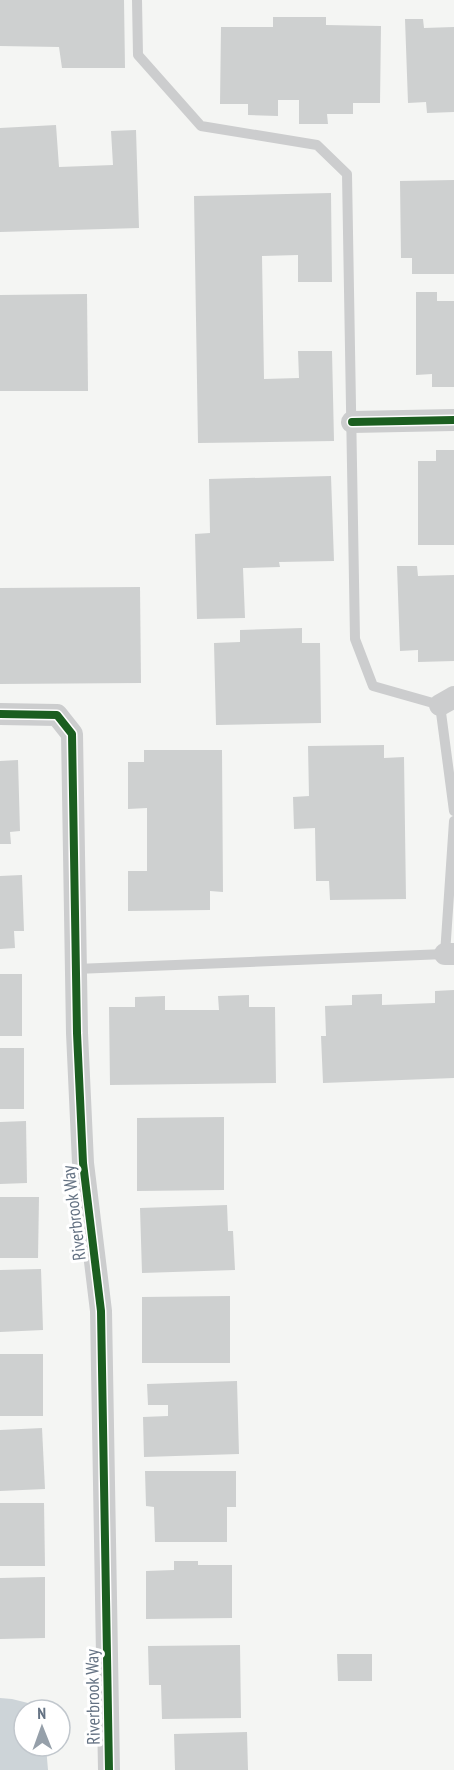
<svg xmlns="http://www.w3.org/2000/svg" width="454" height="1770" viewBox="0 0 454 1770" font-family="'PT Sans Narrow',sans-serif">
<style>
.water{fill:#cdd4d8}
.building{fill:#ced0d0}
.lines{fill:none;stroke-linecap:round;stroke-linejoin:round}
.lane{stroke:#cccdce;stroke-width:10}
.street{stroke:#cccdce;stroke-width:22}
.cycleway-casing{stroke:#fff;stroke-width:11}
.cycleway{stroke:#1b5e20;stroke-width:8}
.labels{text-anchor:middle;stroke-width:6;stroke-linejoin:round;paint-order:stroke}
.street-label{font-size:18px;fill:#647283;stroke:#fff}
</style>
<rect width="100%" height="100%" fill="#f4f5f3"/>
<path class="water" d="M0,1698L12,1699L32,1704L34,1710H24V1746H46L48,1770H0Z"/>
<g class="building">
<path d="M0,0H124L125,68H62L59,47L0,46Z"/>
<path d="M273,17H326V25L381,26L380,103H353V114H327L328,124H299V100H278V116L248,115V104H220L221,27H273Z"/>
<path d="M405,19H423L424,28L454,27V112L427,113L426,102L408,103Z"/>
<path d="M56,125L59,167L113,165L111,131L136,130L139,228L0,232V128Z"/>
<path d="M454,180V274H412V258H401L400,181Z"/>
<path d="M331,193L332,282H298V255L262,256L264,379L299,378L298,351H332L334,441L198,443L194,196Z"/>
<path d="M416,292H437V301H454V387H432V374L416,375Z"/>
<path d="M87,294L88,391H0V295Z"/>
<path d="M436,450H454V545H418V461H436Z"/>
<path d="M331,476L334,561L279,562L280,567L243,568L245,618L197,619L195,534L210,533L209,479Z"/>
<path d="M397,566H417L418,576L454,575V661L418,662V650L400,651Z"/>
<path d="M140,587L141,683L0,684V588Z"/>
<path d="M302,628V643H320L321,723L216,725L214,643L240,642V630Z"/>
<path d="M384,745V758L404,757L406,899L330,900L329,881H316L315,828L294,829L293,797L309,796L308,746Z"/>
<path d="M144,750H222L223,892L210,891V910L128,911V871H147V808L128,809V762H144Z"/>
<path d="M18,760L20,831L10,832L11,844H0V761Z"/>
<path d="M22,875L24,931H14L15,948L0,949V876Z"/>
<rect x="0" y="974" width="22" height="62"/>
<path d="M454,990V1078L323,1083L321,1036H326L325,1006L352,1005V995L382,994V1005L435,1003V991Z"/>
<path d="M249,995V1007H275L276,1083L110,1085L109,1007H135V997L165,996V1010H219L218,996Z"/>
<rect x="0" y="1048" width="24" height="61"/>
<path d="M224,1117V1190L137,1191V1118Z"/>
<path d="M26,1121L27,1183L0,1184V1122Z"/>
<path d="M0,1197H39L38,1258H0Z"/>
<path d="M227,1205L228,1231H233L235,1270L142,1273L140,1208Z"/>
<path d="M41,1269L43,1330L0,1332V1270Z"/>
<path d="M230,1296V1363H142V1297Z"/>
<rect x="0" y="1354" width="43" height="62"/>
<path d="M237,1381L239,1454L144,1457L143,1417L168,1416V1405H148L147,1384Z"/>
<path d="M42,1428L45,1489L0,1491V1430Z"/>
<path d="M145,1471H236V1507H227V1542H155L154,1507L146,1506Z"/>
<path d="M0,1503H44L45,1566H0Z"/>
<path d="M174,1561H198V1565H232V1618L146,1619V1571L174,1570Z"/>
<path d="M45,1577V1638L0,1639V1578Z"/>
<path d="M240,1645L241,1718L162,1719L161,1685H149L148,1646Z"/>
<path d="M337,1654H372V1681H338Z"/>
<path d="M247,1732L248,1770H175L174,1734Z"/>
</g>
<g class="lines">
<g class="lane">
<path d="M137,0L138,55L201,126L317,145L347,174L355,639L373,686L440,705L454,811"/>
<path d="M76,969L445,954L454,821"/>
</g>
<g class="street">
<path d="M352,422L454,420"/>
<path d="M440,705L454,697"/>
<path d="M0,714L57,715L72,734L77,1033L83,1163L101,1311L109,1770"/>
<path d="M445,954H454"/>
</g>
<g class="cycleway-casing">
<g id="cycleway">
<path d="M352,422L454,420"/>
<path d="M0,714L57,715L72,734L77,1033L83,1163L101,1311L109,1770"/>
</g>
</g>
<use href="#cycleway" class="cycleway"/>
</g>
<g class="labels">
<g class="street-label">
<text transform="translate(74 1213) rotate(-97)" y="6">Riverbrook Way</text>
<text transform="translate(93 1697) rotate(-91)" y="6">Riverbrook Way</text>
</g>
</g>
<g transform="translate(42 1728) rotate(359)"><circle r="28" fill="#ffffff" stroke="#c1c7cd" stroke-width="1.5"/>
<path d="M0-4.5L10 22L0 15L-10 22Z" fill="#96a0aa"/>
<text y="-9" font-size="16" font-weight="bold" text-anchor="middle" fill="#647283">N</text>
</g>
</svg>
